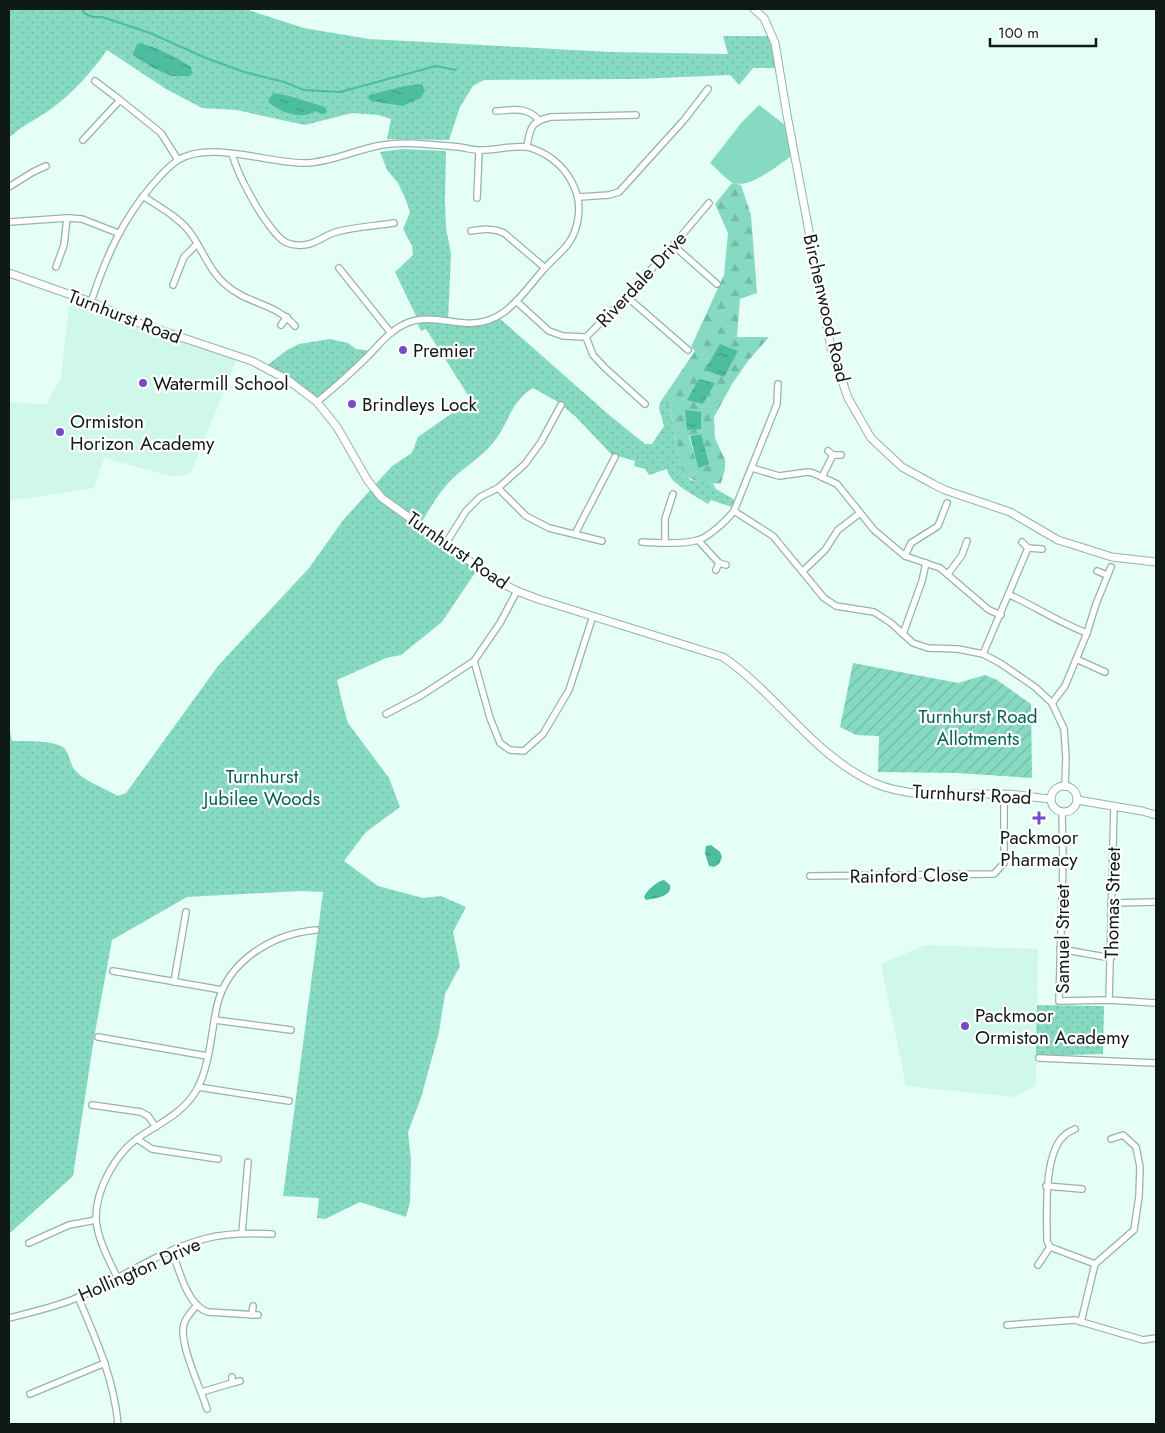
<svg xmlns="http://www.w3.org/2000/svg" width="1165" height="1433" viewBox="0 0 1165 1433" font-family="Jost,sans-serif">
<style>
.built{fill:#cff8ea}
.grass{fill:#85dac1}
.forest{fill:url(#forest-firs);fill-rule:evenodd}
.park{fill:url(#park-dots)}
.garden{fill:url(#garden-furrows)}
.water{fill:url(#water-ripples)}
.lines{fill:none;stroke-linecap:round;stroke-linejoin:round}
.stream{stroke:#4dbda0;stroke-width:2}
.minor-casing{stroke:#95b3a9;stroke-width:8}
.tertiary-casing{stroke:#95b3a9;stroke-width:9}
.minor{stroke:#fff;stroke-width:5.5}
.tertiary{stroke:#fff;stroke-width:7}
.poi-dot{fill:#774bc4;stroke:#fff;stroke-width:2}
.labels{text-anchor:middle;stroke-width:4.5;stroke-linejoin:round;paint-order:stroke}
.street-label{font-size:19px;fill:#0f1a17;stroke:#fff}
.poi-label{font-size:19px;fill:#0f1a17;stroke:#fff;text-anchor:start}
.park-label{font-size:19px;fill:#036350;stroke:#fff}
</style>
<defs>
<pattern id="forest-firs" width="22" height="20" patternUnits="userSpaceOnUse" patternTransform="scale(1.25)"><rect width="22" height="20" fill="#85dac1"/><path d="M5 1l3.5 6h-7zM16 11l3.5 6h-7z" fill="#72baa5"/></pattern>
<pattern id="park-dots" width="8" height="8" patternUnits="userSpaceOnUse" patternTransform="scale(1.25)"><rect width="8" height="8" fill="#85dac1"/><path d="M2 2h.1M6 6h.1" fill="none" stroke="#72baa5" stroke-width="1.8" stroke-linecap="round"/></pattern>
<pattern id="garden-furrows" width="10" height="10" patternUnits="userSpaceOnUse" patternTransform="scale(1.25)"><rect width="10" height="10" fill="#85dac1"/><path d="M-1 1l2-2M0 10L10 0M9 11l2-2" fill="none" stroke="#72baa5"/></pattern>
<pattern id="water-ripples" width="26" height="14" patternUnits="userSpaceOnUse" patternTransform="scale(1.25)"><rect width="26" height="14" fill="#4dbda0"/><path d="M2 4q2-2 4 0t4 0M15 11q2-2 4 0t4 0" fill="none" stroke="#3e9981"/></pattern>
</defs>
<rect width="100%" height="100%" fill="#e5fff6"/>
<g class="built">
<path d="M70,295L238,356L191,473L174,477L104,458L94,488L9,501V402L46,404L61,379Z"/>
<path d="M925,945L1038,949L1036,1086L1013,1097L906,1086L881,964Z"/>
</g>
<path class="grass" d="M759,105L785,125L791,156C779,165 747,191 731,182C724,177 717,169 710,163L742,122Z"/>
<path class="forest" d="M732,183L741,185L751,215L757,293L740,299L737,337H769L748,361L732,384L714,417L715,438L725,460V469L721,483C707,485 693,482 682,473L670,408L661,401L695,351L691,347L724,275L728,233L715,204ZM701,434L698,468L689,436Z"/>
<g class="park">
<path d="M9,9H245L304,28L369,39L611,52L728,54L723,36H768L772,48L776,68H753L739,85L730,75L636,79L484,80L473,86L460,107L449,140L387,139L391,119L378,115L352,113L305,125L236,110L202,108L166,89L107,50C92,72 73,93 51,109C37,119 21,126 9,138Z"/>
<path d="M402,149L446,151L445,200L446,228L451,254L448,321L466,323L498,317L608,414L645,444H652L664,426L659,408L660,402L664,401L670,408L682,473L691,480L713,484L716,489L735,500L732,507L711,500L708,504C696,496 668,483 667,469L649,475L645,469L634,466L635,461L611,454L576,417L558,402L533,388C508,404 509,426 491,445C480,458 465,467 453,478C439,492 430,508 420,525L479,567L442,622L401,655L386,658L337,680L342,702L348,723L389,778L400,807L366,832L344,861L378,886L423,898L441,896L466,907L453,932L460,966L445,994L439,1032L421,1098L408,1132L411,1160L410,1202L406,1217L360,1202L325,1219L317,1218L319,1198L283,1196L323,892L300,891L187,897L112,940L94,1038L73,1176L9,1234V727L12,741C24,741 58,740 65,749C70,755 70,765 75,770C84,781 106,789 118,796L126,793L218,666L309,568L344,519L392,466L412,453L418,437L471,400L426,329L421,331L416,320H418L395,272L413,255L412,246L403,229L410,212L405,198L398,183L387,170L380,152Z"/>
<path d="M330,339L348,343L356,349L373,351L317,402L265,367L287,350L299,344Z"/>
<path d="M1037,1005L1104,1006L1103,1054L1040,1056L1036,1055Z"/>
</g>
<path class="garden" d="M853,663L958,683L985,675L997,680L1031,704L1032,778L957,773L878,772L879,736L856,735L840,727Z"/>
<g class="water">
<path d="M139,43C157,47 175,57 191,67L192,73L190,76H172L153,68L133,55L136,46Z"/>
<path d="M422,84L425,91L421,98L403,106L371,101L368,98L369,95L405,86Z"/>
<path d="M274,93L289,96L325,107L327,111L325,114H321L316,111C300,120 283,113 269,103V98Z"/>
<path d="M720,344L738,351L724,377L705,370Z"/>
<path d="M699,379L715,383L703,404L687,400Z"/>
<path d="M685,410L701,412V429L687,430Z"/>
<path d="M701,434L709,464L698,468L690,436Z"/>
<path d="M711,845L720,852L722,857L719,864L714,867L709,866L705,853L706,846Z"/>
<path d="M664,880L670,885C672,897 656,898 646,900L644,897C647,890 656,882 664,880Z"/>
</g>
<g class="lines">
<path class="stream" d="M82,9L84,13L93,17H102L150,33L206,58L244,72L284,82L304,90L340,92L436,66L456,70"/>
<g class="minor-casing">
<g id="minor">
<path d="M95,81L120,100"/>
<path d="M496,111C513,110 526,106 539,120"/>
<path d="M83,140L120,100L161,133L178,160"/>
<path d="M527,146C530,128 531,121 551,117L636,115"/>
<path d="M232,154C239,178 260,216 277,235C282,241 289,245 297,245C313,247 322,236 336,232C355,227 375,226 394,223"/>
<path d="M9,187L33,172L46,166"/>
<path d="M143,196C159,207 177,216 189,231C202,248 209,271 226,285C249,305 274,302 295,326"/>
<path d="M579,197L609,195L619,192L684,120L708,89"/>
<path d="M477,198L479,151"/>
<path d="M9,222L67,218L82,219L118,233"/>
<path d="M471,231C484,229 493,228 504,233L545,268"/>
<path d="M674,246L717,284"/>
<path d="M56,267L64,245L67,218"/>
<path d="M339,268L391,333"/>
<path d="M173,285L184,257L197,244"/>
<path d="M627,297L688,350"/>
<path d="M516,301L549,331L563,336L586,337C630,294 670,250 709,203"/>
<path d="M91,302C106,257 122,220 153,184C160,176 169,166 178,160C211,140 269,164 306,163C331,162 353,151 377,146C403,140 433,145 459,147C467,148 475,151 483,150C496,150 519,144 531,148C551,155 567,169 575,189C582,206 579,229 568,244C561,253 552,260 544,269C521,295 504,326 465,323C447,322 425,315 407,323C390,330 380,344 367,357C351,373 334,388 317,402"/>
<path d="M281,325L287,317"/>
<path d="M586,337L593,355L605,368L645,404"/>
<path d="M828,451L833,455H841"/>
<path d="M752,468L779,476L808,472L813,473L837,484L874,530L893,546L905,556L940,568L989,610L1001,615"/>
<path d="M822,477L833,455"/>
<path d="M498,488L526,516L549,528L602,541"/>
<path d="M734,511L773,536L824,598L836,606L874,612L891,623L913,643L928,648L958,649L983,654L1000,663L1035,687L1052,703L1064,729L1066,758L1065,787"/>
<path d="M575,534L615,457"/>
<path d="M698,540L719,563L726,565"/>
<path d="M642,542C656,543 685,544 698,540C709,537 727,520 734,511L777,404L778,384"/>
<path d="M1022,542L1028,548L1042,549"/>
<path d="M446,543L466,511L480,497L498,488L525,464L541,442L561,405"/>
<path d="M665,543V519L673,494"/>
<path d="M905,556L911,543L938,526L947,503"/>
<path d="M716,570L719,563"/>
<path d="M803,571L825,550L838,530L860,513"/>
<path d="M1097,571L1107,575"/>
<path d="M948,574L962,555L967,541"/>
<path d="M1010,595C1036,607 1060,623 1087,633"/>
<path d="M903,634L922,581L926,563"/>
<path d="M983,654L1028,548"/>
<path d="M1076,659L1105,672"/>
<path d="M474,661L490,718L500,743L510,750L524,751L543,734L569,690L593,616"/>
<path d="M1052,703L1065,686L1087,633L1096,604L1111,567"/>
<path d="M386,714L422,695L474,661L500,623L517,591"/>
<path d="M1062,812L1063,861L1059,1001L1109,1000L1156,1003"/>
<path d="M810,876L994,874L1004,863V794"/>
<path d="M1111,903L1156,902"/>
<path d="M1060,949L1111,958"/>
<path d="M113,971L222,990"/>
<path d="M174,982L186,912"/>
<path d="M1109,1000L1114,807"/>
<path d="M215,1020L291,1030"/>
<path d="M98,1037L207,1056"/>
<path d="M1039,1058L1156,1063"/>
<path d="M198,1087L289,1101"/>
<path d="M92,1105L141,1112L148,1116L156,1127"/>
<path d="M1075,1129C1072,1131 1067,1132 1065,1135C1043,1152 1047,1215 1047,1241L1050,1247L1095,1264"/>
<path d="M137,1139L152,1149L218,1159"/>
<path d="M1046,1186L1082,1189"/>
<path d="M242,1233L248,1162"/>
<path d="M29,1243L69,1225L96,1220"/>
<path d="M172,1251C179,1269 187,1306 208,1312L258,1315"/>
<path d="M1038,1265L1050,1247"/>
<path d="M117,1277C109,1260 98,1240 96,1220C95,1191 115,1154 138,1138C160,1123 182,1114 196,1091C210,1067 211,1032 217,1006C227,961 272,934 316,930"/>
<path d="M78,1297C96,1339 114,1379 118,1424"/>
<path d="M197,1305C192,1311 186,1317 184,1324C178,1342 201,1389 207,1409"/>
<path d="M252,1315L253,1306"/>
<path d="M9,1318C32,1312 56,1307 79,1297C120,1279 159,1251 204,1239C226,1233 249,1233 272,1234"/>
<path d="M1081,1322L1095,1264L1134,1230L1139,1196L1140,1167L1136,1147L1123,1135L1111,1139"/>
<path d="M1007,1325L1075,1320L1143,1340L1156,1338"/>
<path d="M232,1377V1383L240,1381"/>
<path d="M202,1392L232,1383"/>
<path d="M30,1394L105,1363"/>
</g>
</g>
<g class="tertiary-casing">
<g id="tertiary">
<path d="M754,9L764,18L775,43L787,115L831,348L848,398L871,438L902,467L933,484L945,490L1010,512L1058,540L1112,557L1156,562"/>
<path d="M9,273L91,302L139,323L252,361L288,380L317,402L337,427L368,481L382,498L496,580L517,591L538,599L723,657C777,694 813,755 874,783C914,800 960,793 1002,794C1018,794 1035,798 1051,799"/>
<circle cx="1064" cy="799" r="13"/>
<path d="M1077,800L1142,811L1156,815"/>
</g>
</g>
<use href="#minor" class="minor"/>
<use href="#tertiary" class="tertiary"/>
</g>
<g class="poi-dot">
<circle cx="403" cy="350" r="5"/>
<circle cx="143" cy="383" r="5"/>
<circle cx="352" cy="404" r="5"/>
<circle cx="60" cy="432" r="5"/>
<path d="M1036.5 810.5h5v5h5v5h-5v5h-5v-5h-5v-5h5z"/>
<circle cx="965" cy="1026" r="5"/>
</g>
<g class="labels">
<g class="street-label">
<text transform="translate(641 279) rotate(-47)" y="7">Riverdale Drive</text>
<text transform="translate(827 308) rotate(77)" y="7">Birchenwood Road</text>
<text transform="translate(125 316) rotate(21)" y="7">Turnhurst Road</text>
<text transform="translate(458 550) rotate(35)" y="7">Turnhurst Road</text>
<text transform="translate(972 794) rotate(3)" y="7">Turnhurst Road</text>
<text transform="translate(909 875) rotate(-1)" y="7">Rainford Close</text>
<text transform="translate(1112 903) rotate(-89)" y="7">Thomas Street</text>
<text transform="translate(1062 939) rotate(-90)" y="7">Samuel Street</text>
<text transform="translate(139 1269) rotate(-24)" y="7">Hollington Drive</text>
</g>
<g class="poi-label">
<text x="413" y="357">Premier</text>
<text x="153" y="390">Watermill School</text>
<text x="362" y="411">Brindleys Lock</text>
<text x="70" y="428">Ormiston<tspan x="70" dy="22">Horizon Academy</tspan></text>
<text x="1039" y="844" text-anchor="middle">Packmoor<tspan x="1039" dy="22">Pharmacy</tspan></text>
<text x="975" y="1022">Packmoor<tspan x="975" dy="22">Ormiston Academy</tspan></text>
</g>
<g class="park-label">
<text x="978" y="723">Turnhurst Road<tspan x="978" dy="22">Allotments</tspan></text>
<text x="262" y="783">Turnhurst<tspan x="262" dy="22">Jubilee Woods</tspan></text>
</g>
</g>
<rect width="1165" height="1433" fill="none" stroke="#0f1a17" stroke-width="20"/>
<path d="M990 38v8h106v-8" fill="none" stroke="#0f1a17" stroke-width="2.5"/>
<text x="998" y="38" font-size="15" fill="#0f1a17" stroke="#ffffff" stroke-width="4" paint-order="stroke">100 m</text>
</svg>
